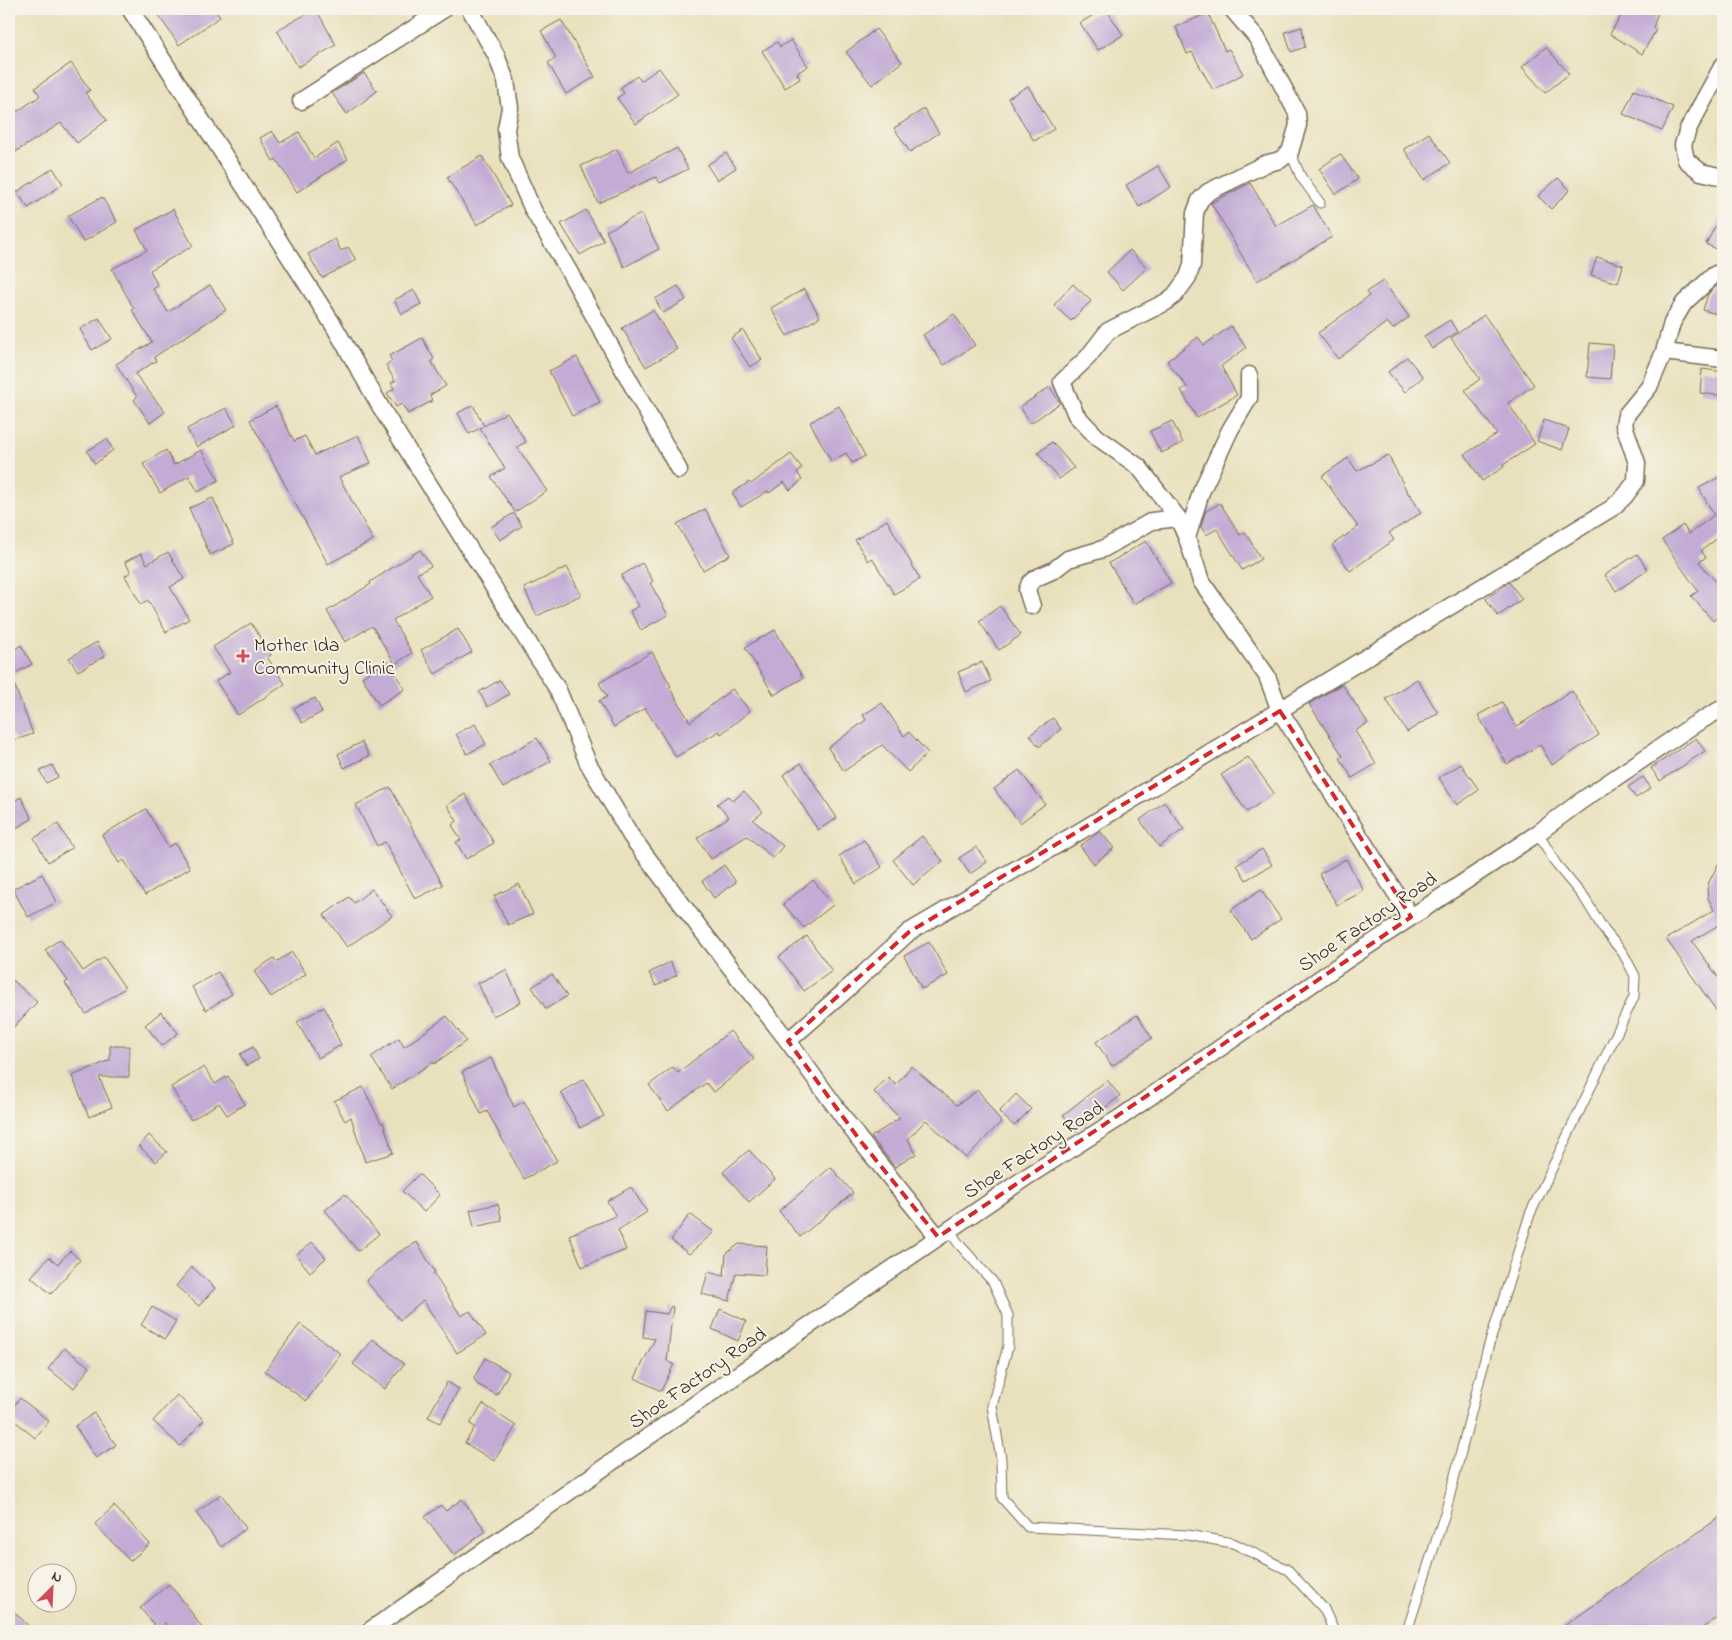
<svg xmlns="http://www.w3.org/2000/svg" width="1732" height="1640" viewBox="0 0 1732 1640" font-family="'Indie Flower',sans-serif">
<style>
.building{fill:#c2abd5}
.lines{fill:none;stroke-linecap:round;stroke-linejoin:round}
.service-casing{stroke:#786a56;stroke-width:11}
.minor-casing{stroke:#786a56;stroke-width:19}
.service{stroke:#fff;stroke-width:9}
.minor{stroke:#fff;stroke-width:16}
.marked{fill:none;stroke:#d62828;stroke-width:4;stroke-dasharray:10 6;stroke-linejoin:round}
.poi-dot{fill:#d1495b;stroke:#f7f3e8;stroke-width:2}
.labels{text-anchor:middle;stroke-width:4;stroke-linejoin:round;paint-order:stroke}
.poi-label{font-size:20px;fill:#3b2a1e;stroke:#f7f3e8;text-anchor:start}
.street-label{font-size:20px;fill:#3b2a1e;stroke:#f7f3e8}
</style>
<rect width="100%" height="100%" fill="#f7f3e8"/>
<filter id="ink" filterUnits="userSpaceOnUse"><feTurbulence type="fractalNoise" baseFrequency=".02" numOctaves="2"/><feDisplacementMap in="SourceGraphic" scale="10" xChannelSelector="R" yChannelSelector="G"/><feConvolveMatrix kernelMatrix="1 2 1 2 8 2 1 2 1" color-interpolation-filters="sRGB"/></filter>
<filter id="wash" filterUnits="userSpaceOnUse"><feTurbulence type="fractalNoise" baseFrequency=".0096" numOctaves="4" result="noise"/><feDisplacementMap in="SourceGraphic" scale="20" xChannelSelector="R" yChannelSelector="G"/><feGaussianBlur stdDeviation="1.12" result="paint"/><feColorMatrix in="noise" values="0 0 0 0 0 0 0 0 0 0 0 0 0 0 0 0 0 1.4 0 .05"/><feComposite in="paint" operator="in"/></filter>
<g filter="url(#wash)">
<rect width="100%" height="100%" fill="#e9e1bd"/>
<g id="blocks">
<g class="building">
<path d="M154,9H214L220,17L179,45Z"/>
<path d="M316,9L336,45L298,67L277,30Z"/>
<path d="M1103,9H1106L1123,35L1098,50L1080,23Z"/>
<path d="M1625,9H1659L1653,28L1656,30L1642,54L1610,34Z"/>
<path d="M1208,13L1225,51L1229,49L1243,74L1213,90L1192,52L1187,54L1176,27Z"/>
<path d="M561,20L595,77L566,94L548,63L556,58L541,31Z"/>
<path d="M1302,27L1305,47L1291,52L1285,32Z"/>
<path d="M876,29L902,62L872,85L846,52Z"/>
<path d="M791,40L808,66L797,73L800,79L785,88L762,51L777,42L780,47Z"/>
<path d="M1546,47L1569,74L1545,93L1522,67Z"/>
<path d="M71,63L90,90L85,93L107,120L77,143L61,123L9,156V117L40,96L35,88Z"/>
<path d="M659,68L678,94L636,124L617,98L624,93L620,88L637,76L641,81Z"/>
<path d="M364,73L377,91L347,114L332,93Z"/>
<path d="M1028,86L1054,129L1034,141L1008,98Z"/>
<path d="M1634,90L1673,107L1662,131L1623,114Z"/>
<path d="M924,109L939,133L910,152L894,128Z"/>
<path d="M272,131L280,143L299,132L314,158L338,143L348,159L297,192L276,159L273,161L260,138Z"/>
<path d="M1429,133L1450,163L1424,180L1404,149Z"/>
<path d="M677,148L688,169L660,183L656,177L598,203L581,166L617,149L628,173Z"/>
<path d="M726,153L736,168L717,180L707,165Z"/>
<path d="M1340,154L1358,179L1336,194L1319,169Z"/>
<path d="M482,156L511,205L477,225L447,177Z"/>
<path d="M1158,166L1171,187L1139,207L1126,185Z"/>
<path d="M53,168L63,184L28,208L17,192Z"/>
<path d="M1558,178L1570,190L1551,209L1538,196Z"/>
<path d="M1250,183L1276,226L1313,205L1332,237L1257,281L1211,203Z"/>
<path d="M102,197L117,222L83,242L68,216Z"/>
<path d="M173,209L193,246L150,270L158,286L153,289L168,312L210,285L226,310L154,357L156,361L135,374L165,412L150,423L134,400L137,397L116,364L152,342L132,310L134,309L112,269L147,250L136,230Z"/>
<path d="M586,210L604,241L580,255L561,224Z"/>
<path d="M1723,211V253L1706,244Z"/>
<path d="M641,214L659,249L624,267L606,231Z"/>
<path d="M335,239L341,251L348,247L356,260L322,278L308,254Z"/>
<path d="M1130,250L1147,268L1123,290L1107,272Z"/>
<path d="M1597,257L1623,265L1618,283L1591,275Z"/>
<path d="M1383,281L1409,317L1393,329L1387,322L1338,359L1318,333L1369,296L1366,292Z"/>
<path d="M1720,283H1723V316L1703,310L1708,294Z"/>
<path d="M1073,284L1091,301L1071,321L1054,305Z"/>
<path d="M678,286L686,300L663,313L655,299Z"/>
<path d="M804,289L820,317L787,336L771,308Z"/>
<path d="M414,290L421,304L402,314L394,300Z"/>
<path d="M653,310L677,349L646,367L622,328Z"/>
<path d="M954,314L975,345L944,365L923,335Z"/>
<path d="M1484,315L1534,385L1508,403L1535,444L1503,465L1504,467L1482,481L1465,454L1497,434L1465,390L1480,379L1451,338Z"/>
<path d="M99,318L112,339L92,350L80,329Z"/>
<path d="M1450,320L1457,332L1432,349L1424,336Z"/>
<path d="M1231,326L1246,348L1221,366L1237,395L1197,418L1181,390L1187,387L1167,361L1198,337L1204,345Z"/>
<path d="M743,330L762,360L750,367L731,338Z"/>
<path d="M422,338L434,359L431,361L446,386L430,395L432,401L408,414L402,404L396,407L387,393L394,389L391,383L395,381L386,365L392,361L389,356Z"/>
<path d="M1590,343L1613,345L1610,379L1587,377Z"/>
<path d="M577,357L600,402L572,416L549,371Z"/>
<path d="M1407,357L1423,377L1405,392L1388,372Z"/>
<path d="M1702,369L1723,372V396L1700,393Z"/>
<path d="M1050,387L1060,403L1031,423L1020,407Z"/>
<path d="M473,405L484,426L507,412L526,442L517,447L547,491L515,512L491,477L505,468L480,429L482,427L469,434L458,413Z"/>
<path d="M276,406L294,441L305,436L315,455L358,435L371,463L339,477L373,540L328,564L250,420Z"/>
<path d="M839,406L865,456L852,463L846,453L831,461L810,422Z"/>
<path d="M226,408L236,425L197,447L187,429Z"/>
<path d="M1544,420L1569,429L1562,450L1537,441Z"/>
<path d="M1172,421L1183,443L1161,453L1150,431Z"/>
<path d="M107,439L113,450L95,464L87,451Z"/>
<path d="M1052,442L1074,468L1059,479L1038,453Z"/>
<path d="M166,450L174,465L201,450L219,480L198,492L189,476L160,493L143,464Z"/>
<path d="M791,454L802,468L797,472L802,480L790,490L784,482L769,493L768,491L741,507L732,493L749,482L751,484Z"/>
<path d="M1388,455L1409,495L1410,494L1421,513L1389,533L1394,540L1350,571L1332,545L1358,527L1322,476L1348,458L1357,471Z"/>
<path d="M1723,475V534L1701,551L1706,557L1699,562L1723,590V612L1713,621L1691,596L1698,591L1662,540L1683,525L1689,534L1714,515L1699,488Z"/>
<path d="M213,498L234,544L210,555L189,508Z"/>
<path d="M1220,503L1240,535L1245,532L1261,559L1242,570L1217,529L1206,535L1201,527L1205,512Z"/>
<path d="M705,509L730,555L703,570L677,524Z"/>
<path d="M514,513L522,526L500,540L491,527Z"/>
<path d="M887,520L920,579L894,594L872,558L868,561L855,540Z"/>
<path d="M1146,541L1171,583L1134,604L1109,563Z"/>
<path d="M420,550L431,566L417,574L431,596L393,620L412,653L395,664L372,626L345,642L327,611L371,584L370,582Z"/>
<path d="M168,552L184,579L170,587L189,619L166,632L148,600L141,604L125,576L131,572L125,562L141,553L147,564Z"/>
<path d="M1637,554L1648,570L1616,591L1605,575Z"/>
<path d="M642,563L653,581L650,583L668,615L641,630L630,611L639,606L621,576Z"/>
<path d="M567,567L581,595L537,616L524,588Z"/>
<path d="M1509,582L1522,599L1498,616L1486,599Z"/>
<path d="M1000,606L1021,635L999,650L979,621Z"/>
<path d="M251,623L271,655L267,657L285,684L238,715L216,681L230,672L213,647Z"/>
<path d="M458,629L472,652L435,674L421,650Z"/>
<path d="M775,630L803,678L774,695L745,647Z"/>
<path d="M97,642L105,656L78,671L69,658Z"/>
<path d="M21,645L32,664L14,674L9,665V653Z"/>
<path d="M652,652L671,686L669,687L690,722L732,689L750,711L721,734L719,731L676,757L645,708L614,727L599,701L607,697L599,683Z"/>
<path d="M387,661L405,689L379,705L362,677Z"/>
<path d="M982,662L991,681L966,692L958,672Z"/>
<path d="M10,673L33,734L15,740L12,735L9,736V674Z"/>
<path d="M1417,679L1438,713L1407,732L1386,699Z"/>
<path d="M500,680L509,694L488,707L479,692Z"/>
<path d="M1342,684L1368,723L1355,731L1376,764L1352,778L1340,758L1343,756L1309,704Z"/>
<path d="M1572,691L1599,735L1552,765L1540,745L1507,764L1478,715L1502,702L1516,727Z"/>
<path d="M315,698L322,712L302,723L294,708Z"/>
<path d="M882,703L904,736L909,732L928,753L908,772L882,745L844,771L828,748L866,720L863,715Z"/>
<path d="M1053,718L1061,729L1039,747L1030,735Z"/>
<path d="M475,724L486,744L467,754L456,734Z"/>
<path d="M537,738L551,761L503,788L490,765Z"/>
<path d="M1696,738L1705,751L1660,781L1651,768Z"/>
<path d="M362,742L369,756L344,768L338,754Z"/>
<path d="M1248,757L1274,793L1247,812L1221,775Z"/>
<path d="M801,763L837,818L818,830L783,775Z"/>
<path d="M1461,764L1479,790L1457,805L1439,778Z"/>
<path d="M52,765L58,777L46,783L40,771Z"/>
<path d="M1019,770L1045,804L1020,823L994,789Z"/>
<path d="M1643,777L1651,788L1636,798L1628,787Z"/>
<path d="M390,787L443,885L415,899L385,842L377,846L356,805Z"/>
<path d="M744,791L763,812L753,820L783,846L773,858L747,836L711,859L697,838L729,817L717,804L728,796L733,801Z"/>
<path d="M465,794L494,843L466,859L456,842L461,840L452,825L457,821L447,805Z"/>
<path d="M21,797L32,819L9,832V804Z"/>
<path d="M1164,802L1184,829L1159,847L1140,820Z"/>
<path d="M146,809L168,847L175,843L190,868L145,895L124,860L119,863L102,835Z"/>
<path d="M58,824L72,848L48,862L34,838Z"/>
<path d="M1100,831L1114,848L1094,864L1080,846Z"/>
<path d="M922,836L943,861L913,885L893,860Z"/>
<path d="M864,840L882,867L856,884L839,856Z"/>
<path d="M976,847L987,862L970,874L959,858Z"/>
<path d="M1262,849L1272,865L1246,880L1237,865Z"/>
<path d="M1723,855V930L1720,924L1692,941L1723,984V1020L1666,939L1714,910L1708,898L1707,890L1709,882Z"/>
<path d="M1346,859L1364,891L1337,905L1319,874Z"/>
<path d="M724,865L736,882L714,898L702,881Z"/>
<path d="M42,874L57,902L28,917L13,889Z"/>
<path d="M813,880L833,905L804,928L783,904Z"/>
<path d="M519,884L533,914L508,925L494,896Z"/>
<path d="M372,889L392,916L347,947L324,915L349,897L354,903Z"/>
<path d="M1261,890L1281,919L1251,939L1231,910Z"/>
<path d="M807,936L832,971L804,991L779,957Z"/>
<path d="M60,939L83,971L104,957L125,988L86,1014L65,983L68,981L45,950Z"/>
<path d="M929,942L948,975L922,989L904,956Z"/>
<path d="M292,952L306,974L271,997L254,971L274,958L276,962Z"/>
<path d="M670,962L677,975L656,986L649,973Z"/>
<path d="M506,970L521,1002L493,1016L478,983Z"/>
<path d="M218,972L232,994L206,1010L192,987Z"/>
<path d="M552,974L567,996L546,1009L532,987Z"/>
<path d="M9,977L37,1002L9,1032Z"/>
<path d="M324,1007L333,1023L331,1024L341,1045L318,1058L297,1022Z"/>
<path d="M161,1012L178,1033L162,1046L145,1025Z"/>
<path d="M1137,1015L1152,1038L1112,1066L1096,1042Z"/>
<path d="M447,1016L466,1041L434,1064L433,1062L392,1089L371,1057L399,1038L404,1047Z"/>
<path d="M730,1031L754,1059L714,1092L706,1083L668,1111L649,1085L673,1067L678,1073Z"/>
<path d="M110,1046H129V1077H99L112,1107L89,1117L72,1076L110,1060Z"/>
<path d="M253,1047L259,1059L246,1066L240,1054Z"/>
<path d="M491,1058L514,1107L524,1101L557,1161L524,1179L487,1111L481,1114L462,1072Z"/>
<path d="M911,1066L957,1105L978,1090L1001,1122L966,1158L926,1120L908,1139L916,1154L895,1167L871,1137L900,1118L874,1092L888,1077L896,1085Z"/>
<path d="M204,1067L215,1084L228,1076L245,1104L227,1115L219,1103L191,1120L171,1087Z"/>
<path d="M584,1079L604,1116L580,1128L561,1092Z"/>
<path d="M1107,1080L1120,1096L1076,1131L1063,1115Z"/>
<path d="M363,1087L381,1123L383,1122L393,1153L365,1162L351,1117L345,1121L334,1101Z"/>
<path d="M1016,1094L1031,1109L1014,1126L999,1112Z"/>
<path d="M149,1135L167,1152L156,1162L139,1146Z"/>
<path d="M749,1150L775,1179L749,1202L723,1172Z"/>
<path d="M831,1167L853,1193L800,1237L779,1211Z"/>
<path d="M419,1174L440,1195L424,1212L402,1191Z"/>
<path d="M631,1187L647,1212L618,1230L626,1250L582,1267L569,1235L616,1216L607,1201Z"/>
<path d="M345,1194L379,1234L358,1251L325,1210Z"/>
<path d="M498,1204L502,1221L474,1227L470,1210Z"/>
<path d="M690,1214L714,1232L689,1254L671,1240Z"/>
<path d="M312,1242L326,1258L310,1272L296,1255Z"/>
<path d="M417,1242L435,1272L433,1273L461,1316L470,1311L486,1335L457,1353L423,1300L400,1320L366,1281L396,1254Z"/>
<path d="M739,1244L767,1246L765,1275L736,1273L729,1301L702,1294L708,1272L724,1276L726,1254Z"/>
<path d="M70,1251L80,1260L51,1294L31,1277L49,1257L58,1264Z"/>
<path d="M192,1267L215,1288L199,1306L176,1286Z"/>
<path d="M671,1306L673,1307L667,1361L674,1364L661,1391L635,1378L655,1339L643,1337L646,1311L667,1314Z"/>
<path d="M152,1307L176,1321L165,1339L141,1325Z"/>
<path d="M720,1309L746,1321L738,1341L712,1329Z"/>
<path d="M300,1324L341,1354L306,1401L265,1371Z"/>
<path d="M373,1339L404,1364L385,1389L353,1364Z"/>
<path d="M64,1348L90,1367L74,1388L48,1369Z"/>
<path d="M485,1358L509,1372L497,1395L477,1384L474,1378Z"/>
<path d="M447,1382L459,1389L440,1423L428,1417Z"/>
<path d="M177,1395L204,1420L180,1446L153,1421Z"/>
<path d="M20,1398L49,1421L35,1438L9,1416V1412Z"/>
<path d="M483,1404L516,1426L494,1461L465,1443L475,1427L470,1424Z"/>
<path d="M94,1413L116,1445L96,1458L75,1426Z"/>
<path d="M221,1494L246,1528L221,1547L196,1513Z"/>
<path d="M462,1499L486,1531L454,1555L425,1517L441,1505L446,1511Z"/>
<path d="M114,1506L150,1544L130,1561L95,1524Z"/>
<path d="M1723,1515V1614L1698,1631H1557Z"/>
<path d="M169,1584L187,1606L204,1631H171L165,1623L158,1629L140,1608Z"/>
<path d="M9,1607L34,1631H9Z"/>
</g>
</g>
</g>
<g filter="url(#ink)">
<use href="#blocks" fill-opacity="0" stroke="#786a56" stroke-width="1"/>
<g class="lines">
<g class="service-casing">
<g id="service">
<path d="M1290,152L1301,177L1320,203"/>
<path d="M949,1229L958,1243L993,1282L1008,1315V1346L992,1406L1001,1459L1002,1498L1028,1527L1187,1535L1233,1543L1288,1570L1324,1609L1334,1631"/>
<path d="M1407,1631L1446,1510L1487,1351L1530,1214L1634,997L1635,976L1623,953L1604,930L1585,899L1556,864L1538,833"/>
</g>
</g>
<g class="minor-casing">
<g id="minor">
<path d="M130,9L334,326L383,411L558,690L588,763L631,836L699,927L788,1041L859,1139L938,1237"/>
<path d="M470,9L496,55L506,81L510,108L506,129L510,158L533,210L570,273L679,470"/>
<path d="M1232,9L1257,38L1297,113L1298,125L1290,152L1280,160L1265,164L1208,192L1200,200L1195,213L1192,265L1188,277L1175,295L1166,302L1108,331L1088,357L1062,382L1076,415L1097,437L1139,467L1178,518L1187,538L1201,581L1267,676L1280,711L1411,917"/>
<path d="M1723,65L1688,129L1683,145L1686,160L1701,172L1723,177"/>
<path d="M301,101L444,9"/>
<path d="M1664,352L1723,359"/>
<path d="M1187,538L1201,492L1230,430L1249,398V375"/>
<path d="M1032,606L1027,590L1030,583L1036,578L1054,570L1068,559L1103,549L1152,521L1178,518"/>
<path d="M788,1041L844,992L909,932L1089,826L1612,508L1625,496L1636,481L1637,463L1624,425L1626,415L1649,387L1664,352L1672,323L1684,303L1714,275L1723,271"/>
<path d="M369,1631L760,1359L1028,1176L1121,1117L1348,959L1538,833L1581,801L1695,724L1723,708"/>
</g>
</g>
<use href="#service" class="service"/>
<use href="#minor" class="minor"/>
</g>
</g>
<path class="marked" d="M1280,711L1411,917L938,1237L859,1139L788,1041L909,932Z"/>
<path class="poi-dot" d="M240.5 648.5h5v5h5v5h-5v5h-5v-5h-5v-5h5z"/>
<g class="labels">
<g class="poi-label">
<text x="254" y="651">Mother Ida<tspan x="254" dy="23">Community Clinic</tspan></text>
</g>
<g class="street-label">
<text transform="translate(1367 921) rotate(-34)" y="7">Shoe Factory Road</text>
<text transform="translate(1033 1149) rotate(-33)" y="7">Shoe Factory Road</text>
<text transform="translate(697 1377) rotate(-35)" y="7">Shoe Factory Road</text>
</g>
</g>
<rect width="1732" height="1640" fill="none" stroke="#f7f3e8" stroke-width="30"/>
<g transform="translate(52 1588) rotate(24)"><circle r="24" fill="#f7f3e8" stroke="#aca397"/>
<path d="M0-4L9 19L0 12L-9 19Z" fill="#d1495b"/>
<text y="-8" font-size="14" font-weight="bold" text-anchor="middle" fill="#3b2a1e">N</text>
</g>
</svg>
